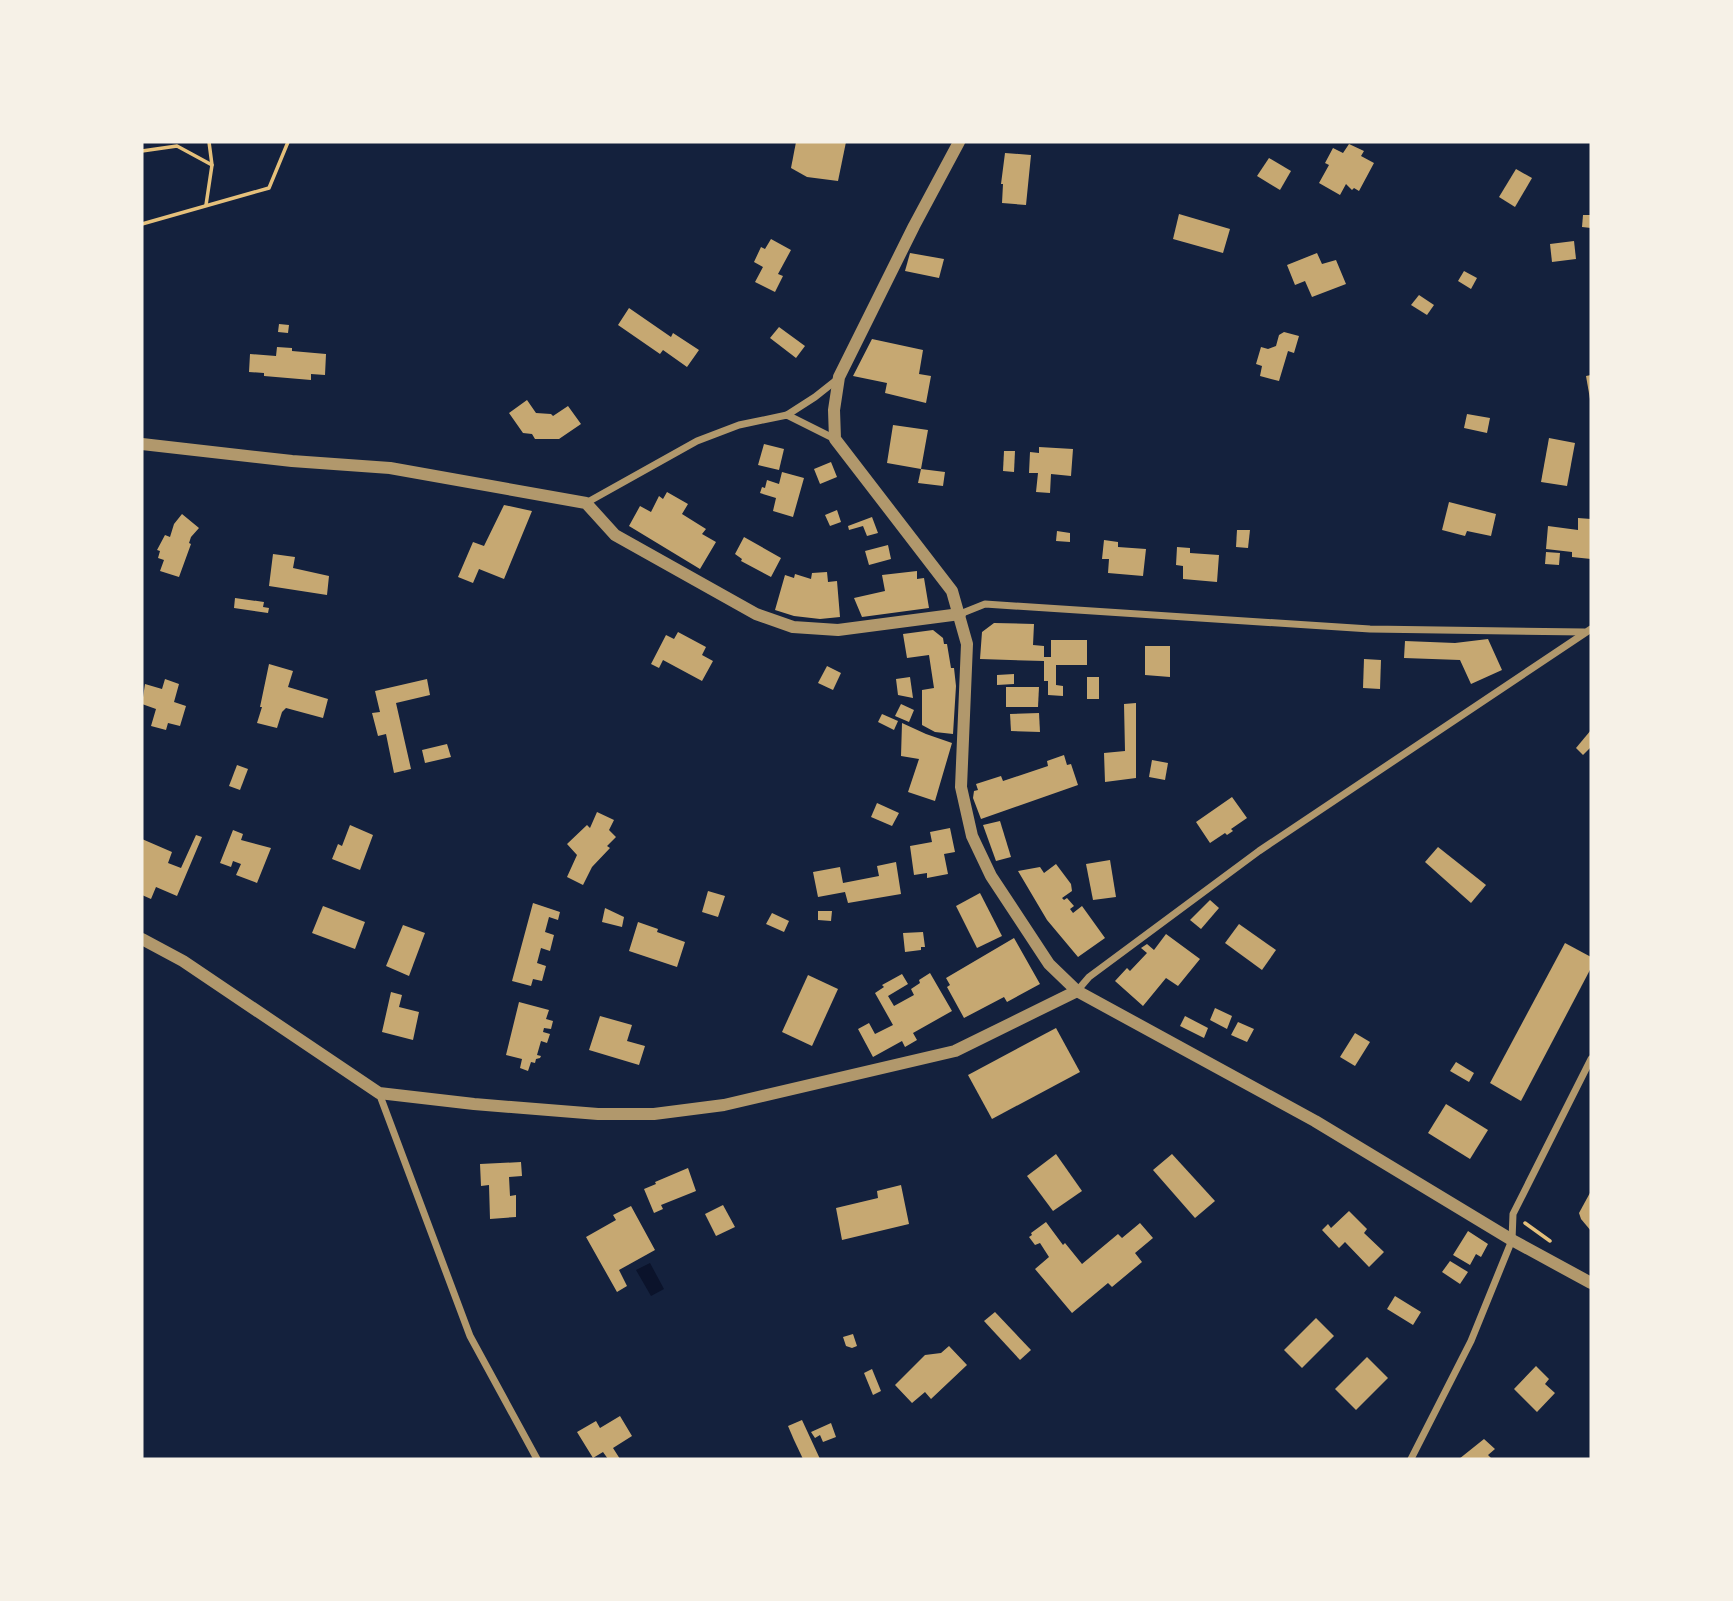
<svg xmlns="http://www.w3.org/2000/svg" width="1733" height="1601" viewBox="0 0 1733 1601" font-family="Arial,sans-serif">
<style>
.water{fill:#0b132b}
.building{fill:#c6a872}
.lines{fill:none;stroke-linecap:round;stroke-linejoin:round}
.path{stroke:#e5c07b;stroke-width:3.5}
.minor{stroke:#b1986c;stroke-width:7}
.tertiary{stroke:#b1986c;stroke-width:12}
</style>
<rect width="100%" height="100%" fill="#14213d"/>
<path class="water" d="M650,1263L664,1289L651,1296L636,1270Z"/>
<g class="building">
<path d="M796,142H846L838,181L807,177L791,168Z"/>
<path d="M1349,144L1364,151L1361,156L1374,163L1359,191L1354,188L1352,190L1346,184L1340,195L1319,183L1329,165L1325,163L1333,148L1343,153Z"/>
<path d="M1005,153L1031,155L1026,205L1002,203L1003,184H1001Z"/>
<path d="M1269,158L1291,171L1280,190L1257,176Z"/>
<path d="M1516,169L1532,178L1515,207L1499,197Z"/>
<path d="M1179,214L1230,229L1223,253L1173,239Z"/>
<path d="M1583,215H1591V228L1582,227Z"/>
<path d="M771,239L791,250L778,274L783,276L775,292L755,282L763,267L754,262L761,247L765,249Z"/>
<path d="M1574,241L1576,259L1552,262L1550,244Z"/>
<path d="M910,253L944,259L939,278L905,271Z"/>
<path d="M1317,253L1322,264L1336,260L1346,284L1312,297L1305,281L1295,285L1287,265Z"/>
<path d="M1464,271L1477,278L1471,289L1458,281Z"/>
<path d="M1419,295L1434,305L1427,315L1411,305Z"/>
<path d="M629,308L671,337L673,333L699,350L687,367L663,350L660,354L618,325Z"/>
<path d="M279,324L289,325L288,333L278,332Z"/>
<path d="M779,327L805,346L796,358L770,338Z"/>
<path d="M1284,332L1299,336L1294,353L1288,351L1279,381L1260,376L1262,366L1256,364L1261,347L1268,349L1276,346L1279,335Z"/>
<path d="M872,339L923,350L919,374L931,376L926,403L885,393L887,383L853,376Z"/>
<path d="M277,347L292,348V351L326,354L325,375L311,374V380L264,376V373L249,372L250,354L276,356Z"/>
<path d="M1591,375V399H1590L1586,376Z"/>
<path d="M527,400L536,413L551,414L553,416L568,406L581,424L559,439H535L532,434L523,433L509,413Z"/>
<path d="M1467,414L1490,418L1487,433L1464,428Z"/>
<path d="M893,425L928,430L921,469L945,472L943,486L918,483L921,469L887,463Z"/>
<path d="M1549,438L1575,443L1567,486L1541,482Z"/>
<path d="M764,444L784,449L779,470L758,465Z"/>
<path d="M1039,447L1073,449L1071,476L1051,474L1050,493L1036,492L1038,473H1029L1030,452L1039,453Z"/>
<path d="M1004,451H1015L1014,472L1003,471Z"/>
<path d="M831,462L837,477L820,484L814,469Z"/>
<path d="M782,472L804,478L793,517L773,511L776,498L760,493L762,487L765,488L767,480L779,484Z"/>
<path d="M667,492L688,504L682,514L706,529L702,534L716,542L700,569L629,526L640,506L651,512L659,496L663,499Z"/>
<path d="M1449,502L1496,514L1491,536L1467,531L1465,536L1442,530Z"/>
<path d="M504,505L532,511L504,579L479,569L473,583L458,577L473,542L484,546Z"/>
<path d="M837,510L841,522L830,526L825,515Z"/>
<path d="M182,514L199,528L191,537L189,543L191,544L179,577L160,571L164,560L158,558L160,551L157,550L165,535L170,537L174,524Z"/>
<path d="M872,517L878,533L867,536L863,526L849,530L848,526Z"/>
<path d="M1578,518L1591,519V559L1572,557V552L1546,549L1548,526L1578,530Z"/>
<path d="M1237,530H1250L1248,548L1236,547Z"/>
<path d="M1057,531L1070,533V542L1056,541Z"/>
<path d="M744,537L781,558L771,577L741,561L742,559L735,554Z"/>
<path d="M1104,540L1118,542V547L1146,549L1143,576L1108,573L1109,559H1102Z"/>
<path d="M888,545L891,559L869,565L865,551Z"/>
<path d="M1177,547L1190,548V553L1219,555L1217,582L1183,579V566L1176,565Z"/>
<path d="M1546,552L1560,553L1559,565L1545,564Z"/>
<path d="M273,554L295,557L293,568L329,576L327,595L269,586Z"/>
<path d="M917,571V579L924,578L929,608L862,617L854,598L885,591L882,575Z"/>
<path d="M827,572L828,582L837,581L840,617L820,619L794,616L775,610L785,575L794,578L795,574L811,579L812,573Z"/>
<path d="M235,598L264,602L263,607L269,608L268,613L234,608Z"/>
<path d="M994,623L1034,624L1033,645L1044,646V657H1051V640H1087V665H1056V685L1063,686V696L1048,695V681H1044V661L980,659L982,632Z"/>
<path d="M933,630L943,638L944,644H947L951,668H954L956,686L953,734L935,732L922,725V690L934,688L929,655L907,658L903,634Z"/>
<path d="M678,632L706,647L702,655L713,661L702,681L663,660L659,668L651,664L666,635L674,639Z"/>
<path d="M1488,639L1502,670L1471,684L1460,660L1404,658L1405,641L1455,643Z"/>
<path d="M1145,646H1170V677L1145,675Z"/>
<path d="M1364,659L1381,660L1380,689L1363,688Z"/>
<path d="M269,664L293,671L288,687L328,699L323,718L286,708L282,712L277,728L257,723L262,707H260Z"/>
<path d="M827,666L841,673L833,690L818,683Z"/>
<path d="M1014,674V684L997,685V675Z"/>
<path d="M910,677L913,698L898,695L896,679Z"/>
<rect x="1087" y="677" width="12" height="22"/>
<path d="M165,679L179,684L174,702L186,706L180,726L168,723L166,730L151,726L156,709L142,704L145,684L162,689Z"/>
<path d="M427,679L430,695L396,703L411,769L394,773L386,734L378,736L372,713L380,712L375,691Z"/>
<path d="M1006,687H1039L1038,707H1006Z"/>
<path d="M1136,703V778L1105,782L1104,753L1125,751L1124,704Z"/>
<path d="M901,704L914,710L909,722L895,716Z"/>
<path d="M1039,713L1040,732L1011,731L1010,714Z"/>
<path d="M882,714L898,721L894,730L878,722Z"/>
<path d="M902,723L926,734L952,743L935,801L908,792L919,759L901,756Z"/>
<path d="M1591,730V747L1583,755L1576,748Z"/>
<path d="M447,744L451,757L425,763L422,750Z"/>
<path d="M1064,755L1067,765L1071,764L1078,785L981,819L973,798L974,791L978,790L976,784L1001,776L1003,781L1048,766L1047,761Z"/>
<path d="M1152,760L1168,763L1165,780L1149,777Z"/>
<path d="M237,765L248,769L240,790L229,786Z"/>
<path d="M1232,797L1247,818L1231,829L1233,831L1227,835L1225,833L1210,843L1196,822Z"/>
<path d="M877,803L899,813L892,826L871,817Z"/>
<path d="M597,812L614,820L609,830L616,837L607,846L610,848L592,867L583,885L567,877L577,855L567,844L587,825L590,828Z"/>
<path d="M1000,821L1011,857L996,861L983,825Z"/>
<path d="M350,825L373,835L360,870L332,859L338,844L342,846Z"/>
<path d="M950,828L955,852L944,854L948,874L927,878V873L914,875L910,846L932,842L930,832Z"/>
<path d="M233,830L243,834L241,840L271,848L257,883L236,875L241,864L233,861L231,867L220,863Z"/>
<path d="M196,835L202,837L177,896L156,887L151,899L142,895V839L172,852L168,863L181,868Z"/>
<path d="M1438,847L1486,885L1471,903L1425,862Z"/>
<path d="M1110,860L1116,897L1093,900L1086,864Z"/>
<path d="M896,862L901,894L848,903L845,892L818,897L813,872L840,867L843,883L879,876L877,866Z"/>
<path d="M1056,864L1071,884L1072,891L1062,898L1064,900L1067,898L1074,906L1070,909L1073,913L1082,906L1105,938L1078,957L1047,920L1018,871L1040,867L1044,873Z"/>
<path d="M708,891L725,896L718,917L702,912Z"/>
<path d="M980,893L1002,936L977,948L956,906Z"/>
<path d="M1210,900L1219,908L1201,929L1190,920Z"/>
<path d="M533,903L560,912L558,920L549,917L545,932L554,935L550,951L541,948L537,963L546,966L542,981L533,979L531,986L512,981Z"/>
<path d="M323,906L365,922L355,949L312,933Z"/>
<path d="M605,908L624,917L622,927L602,922Z"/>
<path d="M818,911H832L831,921L818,920Z"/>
<path d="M772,913L789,921L784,932L766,924Z"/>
<path d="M638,922L658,929L657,932L685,942L677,967L629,951Z"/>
<path d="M1239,924L1276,950L1262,970L1225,943Z"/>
<path d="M403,925L425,933L409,976L386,966Z"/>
<path d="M923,932L925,947H921V950L905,952L903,933Z"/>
<path d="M1166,934L1200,959L1178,986L1166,978L1143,1006L1115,981L1127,968L1130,971L1147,953L1141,948L1147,944L1154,950Z"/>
<path d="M1014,938L1040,984L1007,1002L1004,997L964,1018L947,987L950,985L946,978Z"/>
<path d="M1565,943L1591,957V968L1521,1101L1490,1083Z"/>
<path d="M930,973L952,1011L913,1033L917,1040L905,1047L902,1041L873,1057L858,1029L869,1023L875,1034L893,1025L875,993L884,987L882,985L902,974L908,984L888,996L894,1006L914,995L911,989L920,983L919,980Z"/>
<path d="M808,975L838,989L812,1046L782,1032Z"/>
<path d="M391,992L402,995L399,1007L419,1012L413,1040L382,1032Z"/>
<path d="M519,1002L549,1010L546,1019L553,1021L551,1029L544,1028L543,1032L550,1034L547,1043L541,1041L537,1055L541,1056L540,1058L536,1059L535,1063L531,1062L528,1071L520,1068L522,1059L506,1055Z"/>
<path d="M1215,1008L1232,1016L1227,1029L1210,1020Z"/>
<path d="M600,1016L632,1025L627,1041L645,1046L639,1065L589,1050Z"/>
<path d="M1185,1016L1208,1028L1204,1038L1180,1026Z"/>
<path d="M1238,1022L1254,1029L1247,1042L1231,1035Z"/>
<path d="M1056,1028L1080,1072L992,1119L968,1075Z"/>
<path d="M1355,1033L1370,1042L1355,1066L1340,1057Z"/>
<path d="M1456,1062L1474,1073L1469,1082L1450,1071Z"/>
<path d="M1446,1104L1488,1130L1470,1159L1428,1133Z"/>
<path d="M1056,1154L1082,1191L1053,1211L1027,1176Z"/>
<path d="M1172,1154L1215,1201L1195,1218L1153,1170Z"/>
<path d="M521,1162L522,1176L509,1177L510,1196L516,1195V1217L490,1219L489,1185L481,1186L480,1164Z"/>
<path d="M688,1168L696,1191L661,1205L663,1209L654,1213L644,1189L656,1184L655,1182Z"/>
<path d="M901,1185L909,1224L842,1240L836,1208L878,1198L877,1191Z"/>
<path d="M1591,1191V1231L1581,1219L1579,1213Z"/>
<path d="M723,1205L735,1227L716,1236L705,1214Z"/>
<path d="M631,1206L655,1250L619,1270L627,1286L617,1292L586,1237L616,1220L613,1215Z"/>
<path d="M1349,1211L1367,1229L1364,1233L1384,1252L1369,1267L1345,1242L1339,1248L1322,1230L1328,1224L1331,1228Z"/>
<path d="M1046,1222L1063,1245L1065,1243L1082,1264L1118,1234L1122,1238L1140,1223L1153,1238L1135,1253L1142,1262L1112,1287L1108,1283L1072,1313L1035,1269L1049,1257L1040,1243L1035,1245L1029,1237L1032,1235L1031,1233Z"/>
<path d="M1468,1231L1488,1244L1481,1257L1476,1254L1470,1265L1453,1255Z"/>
<path d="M1450,1261L1468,1272L1460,1284L1442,1272Z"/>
<path d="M1395,1296L1421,1312L1413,1325L1387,1309Z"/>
<path d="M995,1312L1031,1350L1020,1360L984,1321Z"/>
<path d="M1316,1318L1334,1336L1302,1368L1284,1350Z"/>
<path d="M853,1334L857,1346L852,1348L846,1346L843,1337Z"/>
<path d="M949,1346L967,1365L931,1399L925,1392L912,1403L895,1385L925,1355L941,1353Z"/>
<path d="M1367,1357L1388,1378L1356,1410L1335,1389Z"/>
<path d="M1536,1366L1549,1379L1545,1384L1555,1393L1537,1412L1514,1389Z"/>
<path d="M872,1369L881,1391L873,1395L864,1373Z"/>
<path d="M620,1416L632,1436L613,1448L620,1459H608L603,1452L593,1458L577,1432L596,1421L600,1428Z"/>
<path d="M802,1420L820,1459H803L794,1440L788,1426Z"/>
<path d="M831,1423L836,1437L823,1442L820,1435L815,1438L811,1432Z"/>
<path d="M1484,1439L1495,1449L1488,1455L1492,1459H1459Z"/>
</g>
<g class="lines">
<g class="path">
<path d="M142,151L177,146L212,165"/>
<path d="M206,205L212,165L209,142"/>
<path d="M142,224L269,188L288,142"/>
<path d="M1525,1223L1550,1241"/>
</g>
<g class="minor">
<path d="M787,415L815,397L839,378"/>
<path d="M586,503L697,441L739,425L787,415L835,439"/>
<path d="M960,614L985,604L1370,629L1584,632"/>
<path d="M1077,991L1089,977L1259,851L1591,629"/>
<path d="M379,1093L470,1336L537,1459"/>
<path d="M1411,1459L1471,1341L1512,1240L1513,1214L1591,1059"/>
</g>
<g class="tertiary">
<path d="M959,142L914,226L839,377L834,410L835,439L952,591L967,644L961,787L972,836L991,876L1049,964L1077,991L1315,1121L1512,1240L1591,1283"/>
<path d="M142,444L292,461L390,468L586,503L615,535L756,614L793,627L838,630L960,614"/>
<path d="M142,939L183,961L379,1093L474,1104L598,1114H654L724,1105L955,1051L1077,991"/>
</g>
</g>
<rect width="1733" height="1601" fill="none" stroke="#f6f1e7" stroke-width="287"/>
</svg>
